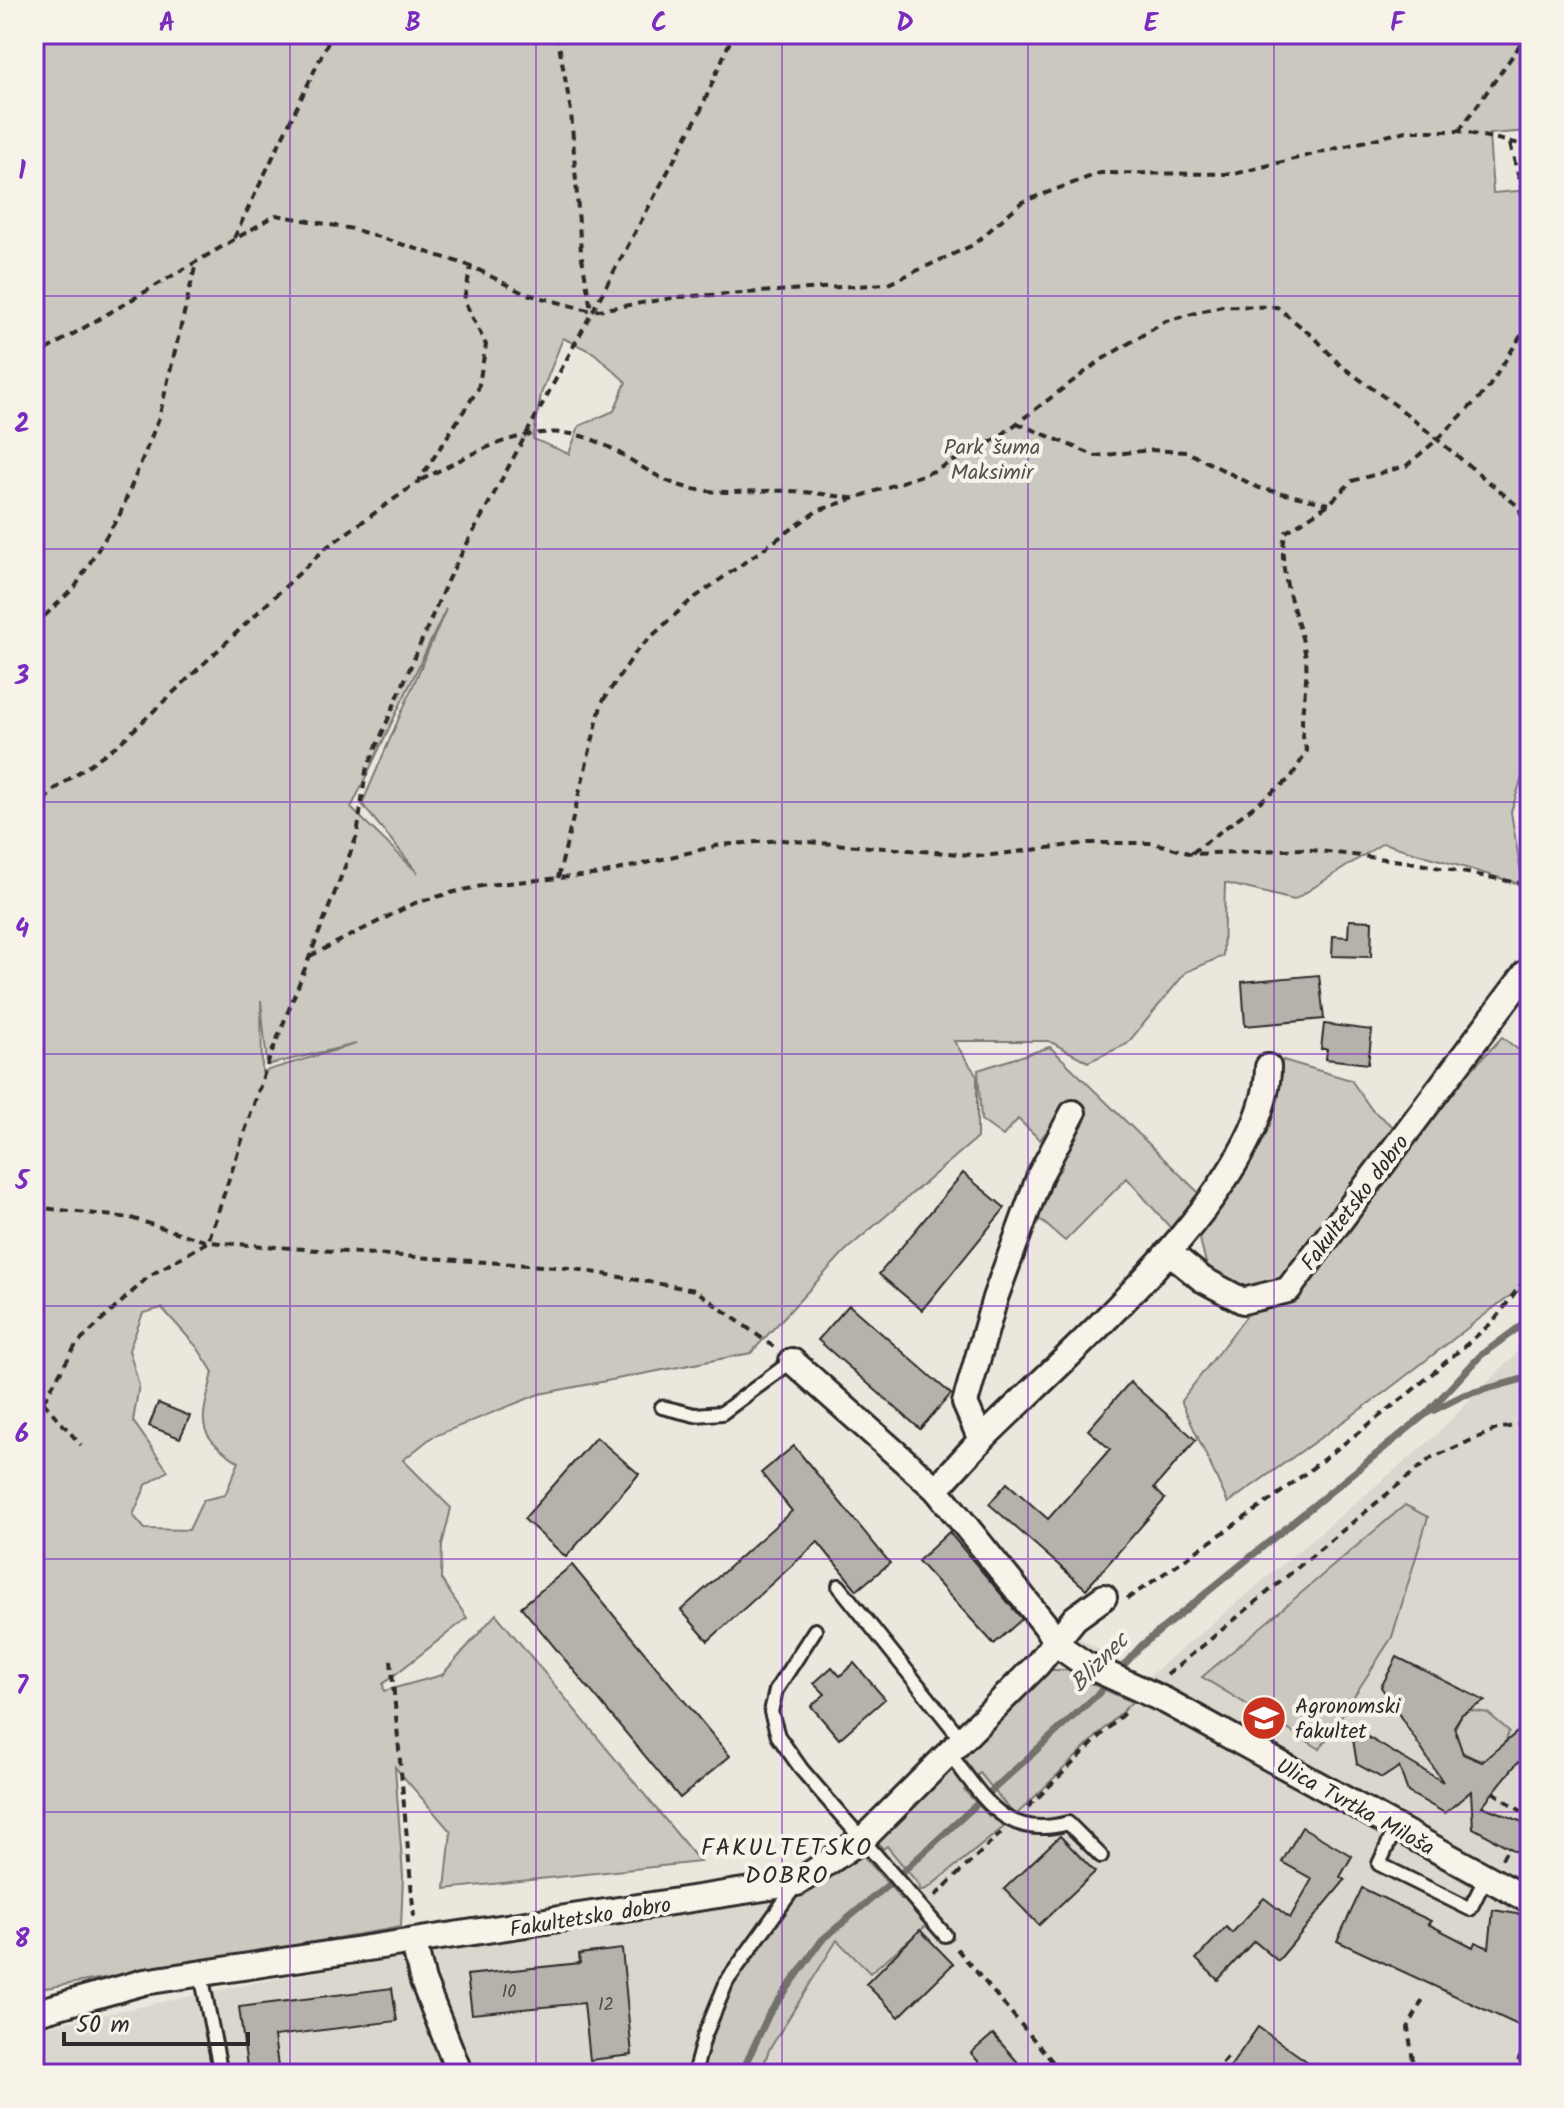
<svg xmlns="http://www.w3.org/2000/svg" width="1564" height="2108" viewBox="0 0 1564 2108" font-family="Kalam,sans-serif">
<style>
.built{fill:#dbd7ce}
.green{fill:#cbc8bf;stroke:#7b7a75;stroke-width:2;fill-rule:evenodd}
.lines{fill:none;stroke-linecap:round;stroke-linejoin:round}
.stream{stroke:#72716c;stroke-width:7}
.building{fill:#b5b2ab;stroke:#2b2b2b;stroke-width:2}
.lane-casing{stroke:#2b2b2b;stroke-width:18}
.street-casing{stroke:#2b2b2b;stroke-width:30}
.path{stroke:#2b2b2b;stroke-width:4;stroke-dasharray:8 6;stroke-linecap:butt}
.lane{stroke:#f7f3e8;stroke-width:12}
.street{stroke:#f7f3e8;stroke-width:24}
.grid{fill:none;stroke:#7b2cbf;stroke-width:2;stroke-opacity:0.55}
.labels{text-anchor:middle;stroke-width:8;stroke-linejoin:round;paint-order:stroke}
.number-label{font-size:18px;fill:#4e4d4b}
.park-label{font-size:22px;fill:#535250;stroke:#f7f3e8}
.street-label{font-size:22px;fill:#2b2b2b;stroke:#f7f3e8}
.poi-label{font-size:22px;fill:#2b2b2b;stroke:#f7f3e8;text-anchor:start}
.water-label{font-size:24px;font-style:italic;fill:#555451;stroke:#f7f3e8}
.neighbourhood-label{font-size:24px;letter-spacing:2px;fill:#2b2b2b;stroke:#f7f3e8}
.neatline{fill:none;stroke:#7b2cbf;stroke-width:3}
.grid-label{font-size:26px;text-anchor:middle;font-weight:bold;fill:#7b2cbf}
</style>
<rect width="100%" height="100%" fill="#ebe7dd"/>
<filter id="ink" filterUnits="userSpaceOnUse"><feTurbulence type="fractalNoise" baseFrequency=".0125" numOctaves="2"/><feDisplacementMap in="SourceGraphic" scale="16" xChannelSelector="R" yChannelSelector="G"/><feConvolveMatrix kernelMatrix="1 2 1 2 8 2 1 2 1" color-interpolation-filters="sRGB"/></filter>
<g filter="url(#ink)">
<path class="built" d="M1530,1339V2074H34V2029L258,1982L811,1889L884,1834L1078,1637L1147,1678L1434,1437Z"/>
<g class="green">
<path d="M34,34H1530V131L1489,134L1493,193L1530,190V752L1511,812L1523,885L1383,843L1294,900L1225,883L1223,956L1186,972L1127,1044L1088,1062L1049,1041H954L977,1076V1138L845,1251L751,1353L539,1394L432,1437L403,1460L451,1508L442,1545L441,1579L467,1618L383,1684L384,1691L442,1675L496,1614L700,1862L445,1889L451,1832L395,1767L403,1876L401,1927L34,1990ZM563,338L594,353L626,382L614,411L579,426L569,454L533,439L541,394ZM446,609L362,804L418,873L351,808ZM261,1000L267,1065L356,1044L262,1072ZM162,1308L197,1347L213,1372C202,1422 192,1432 239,1462L225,1495L203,1500L189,1530L145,1529L133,1515L146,1485L168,1471L133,1421L139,1385L129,1350L143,1313Z"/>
<path d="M1502,1037L1530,1059V1284L1505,1299L1385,1392L1228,1503L1181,1401L1258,1301L1211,1284L1199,1235L1253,1148L1283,1060L1351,1080L1372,1110L1401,1133L1428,1117Z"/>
<path d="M1050,1047L1200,1194L1173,1231L1127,1178L1065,1241L1030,1211L1062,1167L1053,1156L1086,1118L1070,1103L1040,1140L1018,1119L1003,1136L981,1120L978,1070Z"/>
<path d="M1405,1505L1428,1517L1392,1637L1320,1749L1202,1677Z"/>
<path d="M1050,1670H1072L1070,1674L1132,1702L1015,1816L980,1773L976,1776L960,1757Z"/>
<path d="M1469,1710L1488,1713L1509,1731L1505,1743L1486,1760L1476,1759L1462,1752L1454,1730L1462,1714Z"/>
<path d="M951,1766L969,1785L964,1790L989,1816L994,1813L1005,1826L928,1888L919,1891L920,1886L887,1846L883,1849L876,1840Z"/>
<path d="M860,1852L901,1899L905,1896L928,1924L870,1973L837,1940L769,2050L760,2074H699C705,2050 711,2026 721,2003C733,1977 783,1895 811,1889Z"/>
</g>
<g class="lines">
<g class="stream">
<path d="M1434,1410L1464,1395L1530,1377"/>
<path d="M741,2074L769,2014L822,1940L888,1885L1098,1694L1141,1646L1427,1413L1480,1356L1530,1319"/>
</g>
</g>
<g class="building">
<path d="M1349,920L1372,921L1371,957L1332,956L1333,936L1348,937Z"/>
<path d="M1319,975L1324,1019L1245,1026L1242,982Z"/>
<path d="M1324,1024L1372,1030L1368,1064L1326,1059L1327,1049H1321Z"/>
<path d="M963,1173L1005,1208L922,1310L879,1274Z"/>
<path d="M849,1305L951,1394L920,1429L818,1340Z"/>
<path d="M1130,1382L1196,1440L1154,1488L1165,1499L1086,1589L989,1504L1007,1483L1048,1519L1110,1449L1088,1430Z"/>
<path d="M158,1403L190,1416L180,1438L149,1426Z"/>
<path d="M596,1437L639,1474L566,1557L524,1519Z"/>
<path d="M794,1446L890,1563L857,1590L818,1542L708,1641L681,1610L792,1511L761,1473Z"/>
<path d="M949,1532L1022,1619L994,1644L918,1561Z"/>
<path d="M572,1565L730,1756L680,1798L521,1607Z"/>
<path d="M1397,1657L1485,1701L1462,1714L1454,1727L1463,1754L1482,1762L1530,1721V1757L1517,1763L1482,1806L1530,1825V1859L1473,1828L1471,1791L1445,1813L1408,1792L1399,1767L1382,1778L1357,1764L1351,1727L1443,1782L1381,1687Z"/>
<path d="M854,1663L885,1699L839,1739L811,1706L825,1694L814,1683L832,1667L840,1676Z"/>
<path d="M1302,1827L1352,1856L1340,1877L1345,1880L1278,1961L1254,1941L1218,1980L1196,1959L1226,1927L1232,1933L1264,1898L1290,1918L1312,1879L1282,1862Z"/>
<path d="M1060,1836L1095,1872L1039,1925L1004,1889Z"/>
<path d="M1362,1888L1431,1921L1428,1924L1473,1947L1475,1942L1489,1948L1493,1910L1530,1916V2009L1520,2026L1337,1941Z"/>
<path d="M920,1930L953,1964L899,2017L866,1984Z"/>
<path d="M622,1949L632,2055L590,2060L584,2003L472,2014L467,1975L580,1963L579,1954Z"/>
<path d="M392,1988L397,2021L274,2036L279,2074H248L239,2007Z"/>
<path d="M1258,2027L1325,2074H1240L1230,2067Z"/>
<path d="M993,2034L1028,2074H989L971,2053Z"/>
</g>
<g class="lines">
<g class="lane-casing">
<g id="lane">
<path d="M662,1407L695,1415L722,1413L792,1361"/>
<path d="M839,1586L962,1740"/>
<path d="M815,1630L776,1690L771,1712L778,1736L802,1770L945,1935"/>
<path d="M949,1753C984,1798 1005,1841 1068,1823L1101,1856"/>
<path d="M1396,1827L1379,1864L1470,1909L1486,1877"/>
<path d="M201,1974L221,2074"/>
<path d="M694,2074L704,2037L727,1981L796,1885"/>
</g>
</g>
<g class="street-casing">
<g id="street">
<path d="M1170,1253L1202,1279L1243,1301L1288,1290L1526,973"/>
<path d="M792,1361L936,1489L1046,1626L1056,1644L1085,1664L1166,1701L1530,1901"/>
<path d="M981,1440C1062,1359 1268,1185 1268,1067"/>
<path d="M936,1489L981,1440L965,1403L995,1298L1040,1175L1073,1113"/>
<path d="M414,1944L423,1981L460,2074"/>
<path d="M34,2013L144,1982L797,1883L864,1838L1037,1665L1075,1618L1104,1597"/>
</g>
</g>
<g class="path">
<path d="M557,34L571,111L581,252L591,309"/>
<path d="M1459,131L1528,34"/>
<path d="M1510,144L1530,221"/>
<path d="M234,238L332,34"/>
<path d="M34,357L276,215L353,229L471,266L523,293L592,311L678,297L888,284L973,245L1022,202L1100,173L1234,174L1406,131H1459L1530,146"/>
<path d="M1017,423L1096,456L1151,450L1187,452L1259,488L1329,504"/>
<path d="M421,480C472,454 529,419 588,438C621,449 648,476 681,486C717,497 754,489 790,491C813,492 835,496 857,499"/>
<path d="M34,626L75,587L120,514L159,418L196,263"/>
<path d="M34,811L55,789L120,743L327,547L418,482L478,389L486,345L464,300L471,266"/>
<path d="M1192,853L1290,779L1307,751C1295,720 1309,691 1306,659C1301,617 1274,574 1286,532L1329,504L1352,481L1406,466L1438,439L1487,390L1530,321"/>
<path d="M558,878L602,702L638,649L690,601L817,511L934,471L996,439L1101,360L1166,321L1222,306L1277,307L1317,340L1340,365L1398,407L1519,507L1530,543"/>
<path d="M310,956L415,903L454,892L486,885L601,874L720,845L782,840L985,856L1087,843H1154L1192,854L1304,849L1409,862L1530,885"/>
<path d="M34,1207L131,1218L208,1242L267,1065L357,836L366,771L448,579L700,112L733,34"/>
<path d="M43,1402L81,1445"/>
<path d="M34,1411L43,1402L76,1345L149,1276L208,1242L569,1268L695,1290L774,1347"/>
<path d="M1127,1599L1272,1499L1407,1395L1494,1321L1530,1272"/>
<path d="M391,1660L414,1917"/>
<path d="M1167,1675L1431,1458L1497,1429L1530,1423"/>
<path d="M1524,1760L1530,1771"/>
<path d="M1493,1792L1527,1815"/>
<path d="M1028,1807L1127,1710"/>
<path d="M1523,1823L1530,1810"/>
<path d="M1502,1859L1508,1847"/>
<path d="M935,1896L1001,1833"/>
<path d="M957,1949L1063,2074"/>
<path d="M1213,2074L1231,2053"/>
<path d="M1415,2074L1408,2028L1424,1997"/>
<path d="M1512,2074L1530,2037"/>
</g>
<use href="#lane" class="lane"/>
<use href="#street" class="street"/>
</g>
</g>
<path class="grid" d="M290,34V2074M536,34V2074M782,34V2074M1028,34V2074M1274,34V2074M34,296H1530M34,549H1530M34,802H1530M34,1054H1530M34,1306H1530M34,1559H1530M34,1812H1530"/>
<defs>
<g id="university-disc" transform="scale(2.3)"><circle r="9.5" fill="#c8321e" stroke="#f7f3e8"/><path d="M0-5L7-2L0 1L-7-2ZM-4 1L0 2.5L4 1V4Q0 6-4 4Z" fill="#fff"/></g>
</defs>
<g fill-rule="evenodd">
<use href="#university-disc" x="1264" y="1718"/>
</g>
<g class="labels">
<g class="number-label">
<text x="509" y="1997">10</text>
<text x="606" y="2010">12</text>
</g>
<g class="park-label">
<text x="992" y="454">Park šuma<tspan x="992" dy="25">Maksimir</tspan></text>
</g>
<g class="street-label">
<text transform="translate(1354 1202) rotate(-53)" y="8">Fakultetsko dobro</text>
<text transform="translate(1356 1806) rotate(29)" y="8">Ulica Tvrtka Miloša</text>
<text transform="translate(590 1916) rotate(-9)" y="8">Fakultetsko dobro</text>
</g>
<g class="poi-label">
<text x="1295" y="1713">Agronomski<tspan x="1295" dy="25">fakultet</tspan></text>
</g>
<g class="water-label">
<text transform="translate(1099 1662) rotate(-46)" y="8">Bliznec</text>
</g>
<g class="neighbourhood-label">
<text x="787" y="1855">FAKULTETSKO<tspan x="787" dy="28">DOBRO</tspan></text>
</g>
</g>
<rect width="1564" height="2108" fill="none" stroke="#f7f3e8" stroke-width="88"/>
<path d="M64 2032v12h184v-12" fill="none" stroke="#2b2b2b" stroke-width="4"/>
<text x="76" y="2032" font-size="24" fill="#2b2b2b" stroke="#f7f3e8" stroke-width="6" paint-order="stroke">50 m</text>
<rect x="44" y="44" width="1476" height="2020" class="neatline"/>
<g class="grid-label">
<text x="167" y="31">A</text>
<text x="413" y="31">B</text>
<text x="659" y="31">C</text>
<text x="905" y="31">D</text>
<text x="1151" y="31">E</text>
<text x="1397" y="31">F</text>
<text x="22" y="179">1</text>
<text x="22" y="432">2</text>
<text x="22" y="684">3</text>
<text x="22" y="937">4</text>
<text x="22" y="1189">5</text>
<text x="22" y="1442">6</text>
<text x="22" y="1694">7</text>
<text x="22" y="1947">8</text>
</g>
</svg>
